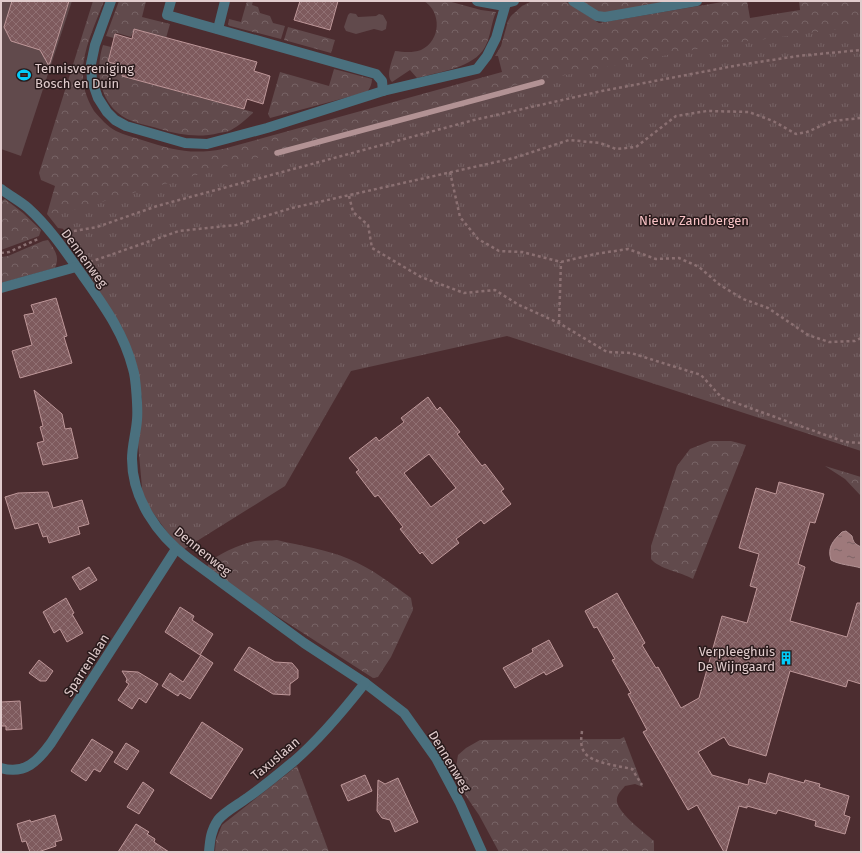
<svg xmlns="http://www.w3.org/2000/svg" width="862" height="853" viewBox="0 0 862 853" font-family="'Fira Sans',sans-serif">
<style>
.green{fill:#614a4c}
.forest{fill:url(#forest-crowns)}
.park{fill:url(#park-tufts)}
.water{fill:url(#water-ripples);stroke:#b29294}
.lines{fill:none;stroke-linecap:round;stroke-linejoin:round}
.stream{stroke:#b29294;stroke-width:5.5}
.building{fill:url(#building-cross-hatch);stroke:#be9799;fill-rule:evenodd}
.path{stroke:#8b7072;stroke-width:2.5;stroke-dasharray:3 3;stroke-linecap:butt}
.minor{stroke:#4a707e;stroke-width:10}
.labels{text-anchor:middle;stroke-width:3;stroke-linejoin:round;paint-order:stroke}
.poi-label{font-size:13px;fill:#e1cccd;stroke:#291a1b;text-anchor:start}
.park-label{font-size:13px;fill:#f7c2c5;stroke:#291a1b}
.street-label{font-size:13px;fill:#e1cccd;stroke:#291a1b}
</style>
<defs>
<pattern id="forest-crowns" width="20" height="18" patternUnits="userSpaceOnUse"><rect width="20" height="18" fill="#614a4c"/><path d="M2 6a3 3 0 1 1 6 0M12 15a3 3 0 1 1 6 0" fill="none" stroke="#776365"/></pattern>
<pattern id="park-tufts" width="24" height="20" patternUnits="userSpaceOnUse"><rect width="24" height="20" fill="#614a4c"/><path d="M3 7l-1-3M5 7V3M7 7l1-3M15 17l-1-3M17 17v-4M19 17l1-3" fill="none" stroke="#776365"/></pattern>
<pattern id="water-ripples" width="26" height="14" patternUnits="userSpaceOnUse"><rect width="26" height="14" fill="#9e797b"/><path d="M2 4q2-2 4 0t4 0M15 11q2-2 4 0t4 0" fill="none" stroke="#7e6466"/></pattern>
<pattern id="building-cross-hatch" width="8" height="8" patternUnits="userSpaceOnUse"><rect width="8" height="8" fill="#7e5a5d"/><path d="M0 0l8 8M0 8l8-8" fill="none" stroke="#907073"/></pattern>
</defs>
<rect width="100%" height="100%" fill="#4c2d30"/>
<g class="green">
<path d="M1,1H72L21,156L1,149Z"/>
<path d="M350,13L356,14L358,17L376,16L379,14L383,15L387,22L386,29L382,31L374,29L356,34L346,31L344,27L348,15Z"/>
</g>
<g class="forest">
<path d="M93,1H104C90,38 70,73 94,111C100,118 108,127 116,131C124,135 134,137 142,140C173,150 191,155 223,149L502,72L498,56H495L501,46L508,21L511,16L522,6L532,1H565L599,23L728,1H747L750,18L800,10L799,1H861V47L71,230L58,228L47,214L55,186L41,180L39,173Z"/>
<path d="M119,1H146L142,17L170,24L166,38L134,29L131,37L117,33L114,35V38L106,36Z"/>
<path d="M247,1H253L252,5L258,7L260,13L270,16L273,23L285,26L281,39L230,26L228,25L229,19L241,22Z"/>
<path d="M424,1H448L481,10L496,12C491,23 491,36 485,47C474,68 438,72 417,78L410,70L392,82C385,75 393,59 395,51C403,52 413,53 421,50C441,41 442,12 424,1Z"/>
<path d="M582,1H672L605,13L596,11Z"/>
<path d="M288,27L335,40L331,53L284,40Z"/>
<path d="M103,45L111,47L108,62L124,67L122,76L253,112V113C246,119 239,126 231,130C228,132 223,132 219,133C199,138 180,135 160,129C147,125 133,123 122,116C99,100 95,70 103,45Z"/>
<path d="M334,69L372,79C372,84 370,88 367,92L270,118L268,114L280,72L329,86Z"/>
<path d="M5,199L23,213L41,230L39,236L1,250V201Z"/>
<path d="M48,240C55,251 60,256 55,268L1,283V257L8,256L43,241Z"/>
<path d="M710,441H731L746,445L693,579C681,572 659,569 651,559V546L677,466L690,449Z"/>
<path d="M825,466L861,477V496L845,479Z"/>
<path d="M277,540C301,546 326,549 349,559C371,568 392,584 411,598L413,610L391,657L378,677L373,678L230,586L207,568C209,556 244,543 255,541C262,540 270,541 277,540Z"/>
<path d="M624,737L643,787L635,784L625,786C621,791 616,795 617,802C619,814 645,833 654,841V852H499L479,815L457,783L455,773L458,755L466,748L480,740L620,739Z"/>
<path d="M297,766L329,852H215L216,840L222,825Z"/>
</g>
<path class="park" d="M861,26V451L507,336L351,371L285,486L181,551L143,499L138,443L142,397L105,301L55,215L515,85L713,46Z"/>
<path class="water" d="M846,531L852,536C853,542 855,544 861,547V568C851,565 840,565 831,560C827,547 833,541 842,532Z"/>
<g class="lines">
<path class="stream" d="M277,153L542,82"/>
</g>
<g class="building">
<path d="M12,1H69L49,66L40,50L11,41L4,27Z"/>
<path d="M300,1H338L330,30L294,20Z"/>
<path d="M134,29L257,62L254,71L270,76L263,104L247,99L244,109L122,76L124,66L108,62L115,34L132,39Z"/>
<path d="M56,298L67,336L64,337L72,363L20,378L12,351L32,345L24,315L34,313L31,305Z"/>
<path d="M34,390L62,414L65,429L71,428L78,458L43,465L37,443L44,441L40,427L43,426Z"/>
<path d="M428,397L437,410L440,407L460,432L457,434L482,466L485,464L504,489L501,491L511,504L484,524L481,520L456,539L459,543L432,564L422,552L420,554L400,529L403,527L378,495L375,497L356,472L359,470L349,458L376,437L379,441L404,422L401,418ZM429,454L456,488L431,507L404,473Z"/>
<path d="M779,482L824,494L815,523L810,522L798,564L805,567L790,621L847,637L857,603H861V684L848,680L846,687L790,671L766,756L729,745L724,737L698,752L712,775L748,785L749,779L766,784L769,773L804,783L805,780L820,784L819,787L849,796L844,815L850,817L845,834L815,826L816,821L778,810L776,814L747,806V808L739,806L726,852H724L697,805L688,810L643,732L647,730L628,694L631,693L612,660L615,659L597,627L594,628L585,611L617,593L645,643L642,645L656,668L658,667L681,708L699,698L722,616L747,623L757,588L750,586L759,554L739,548L756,488L776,494Z"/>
<path d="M48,492L53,508L82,500L89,524L78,527L80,534L49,543L47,536L43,537L38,523L15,529L5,497L18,493Z"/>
<path d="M89,567L97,580L80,590L72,577Z"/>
<path d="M66,598L74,613L72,614L83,633L67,642L60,629L54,633L43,612Z"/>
<path d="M180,607L194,616L192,620L213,634L200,655L165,632Z"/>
<path d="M549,640L563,666L546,675L544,672L515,688L503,668L533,652L532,649Z"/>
<path d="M249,647L275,662L292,663L298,670V678L290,684V695L273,694L234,670Z"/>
<path d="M201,655L213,663L190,699L180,693L178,696L162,686L170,673L183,682Z"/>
<path d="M39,660L53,671L46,681H40L29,673Z"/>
<path d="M122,671L138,672L158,684L146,703L139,698L132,709L118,700L129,684L126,682L127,679Z"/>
<path d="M20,701L22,729L6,730V726H1V702Z"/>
<path d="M202,722L243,749L211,799L170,773Z"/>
<path d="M92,739L113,752L100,772L94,769L86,781L71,771Z"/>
<path d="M126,743L139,751L127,770L114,762Z"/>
<path d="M365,775L372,791L348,801L341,785Z"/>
<path d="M398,778L418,822L395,832L390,820L382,818L377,811L378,780L385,784Z"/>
<path d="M143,782L154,790L139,814L127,807Z"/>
<path d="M55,815L62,840L55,842L56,846L38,852H30L26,841L22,842L17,824L30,820L31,822Z"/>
<path d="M136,824L149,832L147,834L155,839L154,842L169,852H118Z"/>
</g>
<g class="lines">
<g class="path">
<path d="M450,172L460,217L478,239L499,251L522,252L561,262L595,254L628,249L656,259L679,258L699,267L720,285L743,299L768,308L808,335L829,342L855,341L861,338"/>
<path d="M349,196L353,212L368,225L372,248L421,277L464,293L495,290L519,305L559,323L607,352L631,353L701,375L722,398L845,442L861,443"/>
<path d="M68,232L97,227L157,206L474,120L602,91L739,65L798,56L861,50"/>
<path d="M1,253L9,252L38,239"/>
<path d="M90,262L179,231L236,225L292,208L514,158L569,140L600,143L616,149L636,147L676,116L707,111L749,112L773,121L796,134L807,132L832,121L861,118"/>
<path d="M559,323L561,262"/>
<path d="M582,731C581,739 580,747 585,753C592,763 619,766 632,769L642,785"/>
</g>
<g class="minor">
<path d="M111,1L95,45L91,64L92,81L98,98L107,112L115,120L126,126L185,143L207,144L267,128L383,91L477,69L487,56L496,38L506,3"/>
<path d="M171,1L167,15L376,74L382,81L383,91"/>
<path d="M477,1L499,5L514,1"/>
<path d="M573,1L597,16L605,17L697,1"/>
<path d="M218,29L225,1"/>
<path d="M1,189C10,196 20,201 28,208C50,228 66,252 83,276C104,306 124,333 133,369C136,378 138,410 137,420C136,433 132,446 132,459C132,498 157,535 188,558L304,643L365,683L404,713L436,758L460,803L482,852"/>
<path d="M1,288L76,267"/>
<path d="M1,768C25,775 38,761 51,743L176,549"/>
<path d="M209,852C210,840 211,830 218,820C224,812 239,804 247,798C263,787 278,774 293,762C320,739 343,711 365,683"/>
</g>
</g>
<defs>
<g id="stadium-bare" transform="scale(1.08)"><path d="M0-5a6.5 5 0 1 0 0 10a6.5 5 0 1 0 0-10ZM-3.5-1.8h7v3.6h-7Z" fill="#03cbf9" stroke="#291a1b" stroke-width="2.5" paint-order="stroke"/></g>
<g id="building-bare" transform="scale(1.08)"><path d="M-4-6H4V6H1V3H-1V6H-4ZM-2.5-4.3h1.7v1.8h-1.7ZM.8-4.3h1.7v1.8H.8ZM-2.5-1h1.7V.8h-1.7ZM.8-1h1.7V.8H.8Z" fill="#03cbf9" stroke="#291a1b" stroke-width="2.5" paint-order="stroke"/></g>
</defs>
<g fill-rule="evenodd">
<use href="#stadium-bare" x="24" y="75"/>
<use href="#building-bare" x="786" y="658"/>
</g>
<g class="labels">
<g class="poi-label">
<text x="35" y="73">Tennisvereniging<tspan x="35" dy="15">Bosch en Duin</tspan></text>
<text x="775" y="656" text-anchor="end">Verpleeghuis<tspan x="775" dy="15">De Wijngaard</tspan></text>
</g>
<g class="park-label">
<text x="694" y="225">Nieuw Zandbergen</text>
</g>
<g class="street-label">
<text transform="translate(85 258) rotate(54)" y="5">Dennenweg</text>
<text transform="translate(203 551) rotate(39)" y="5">Dennenweg</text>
<text transform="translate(86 665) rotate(-57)" y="5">Sparrenlaan</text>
<text transform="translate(275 758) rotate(-40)" y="5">Taxuslaan</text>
<text transform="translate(450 761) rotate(59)" y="5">Dennenweg</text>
</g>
</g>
<rect width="862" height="853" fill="none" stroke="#e1cccd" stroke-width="4"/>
</svg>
